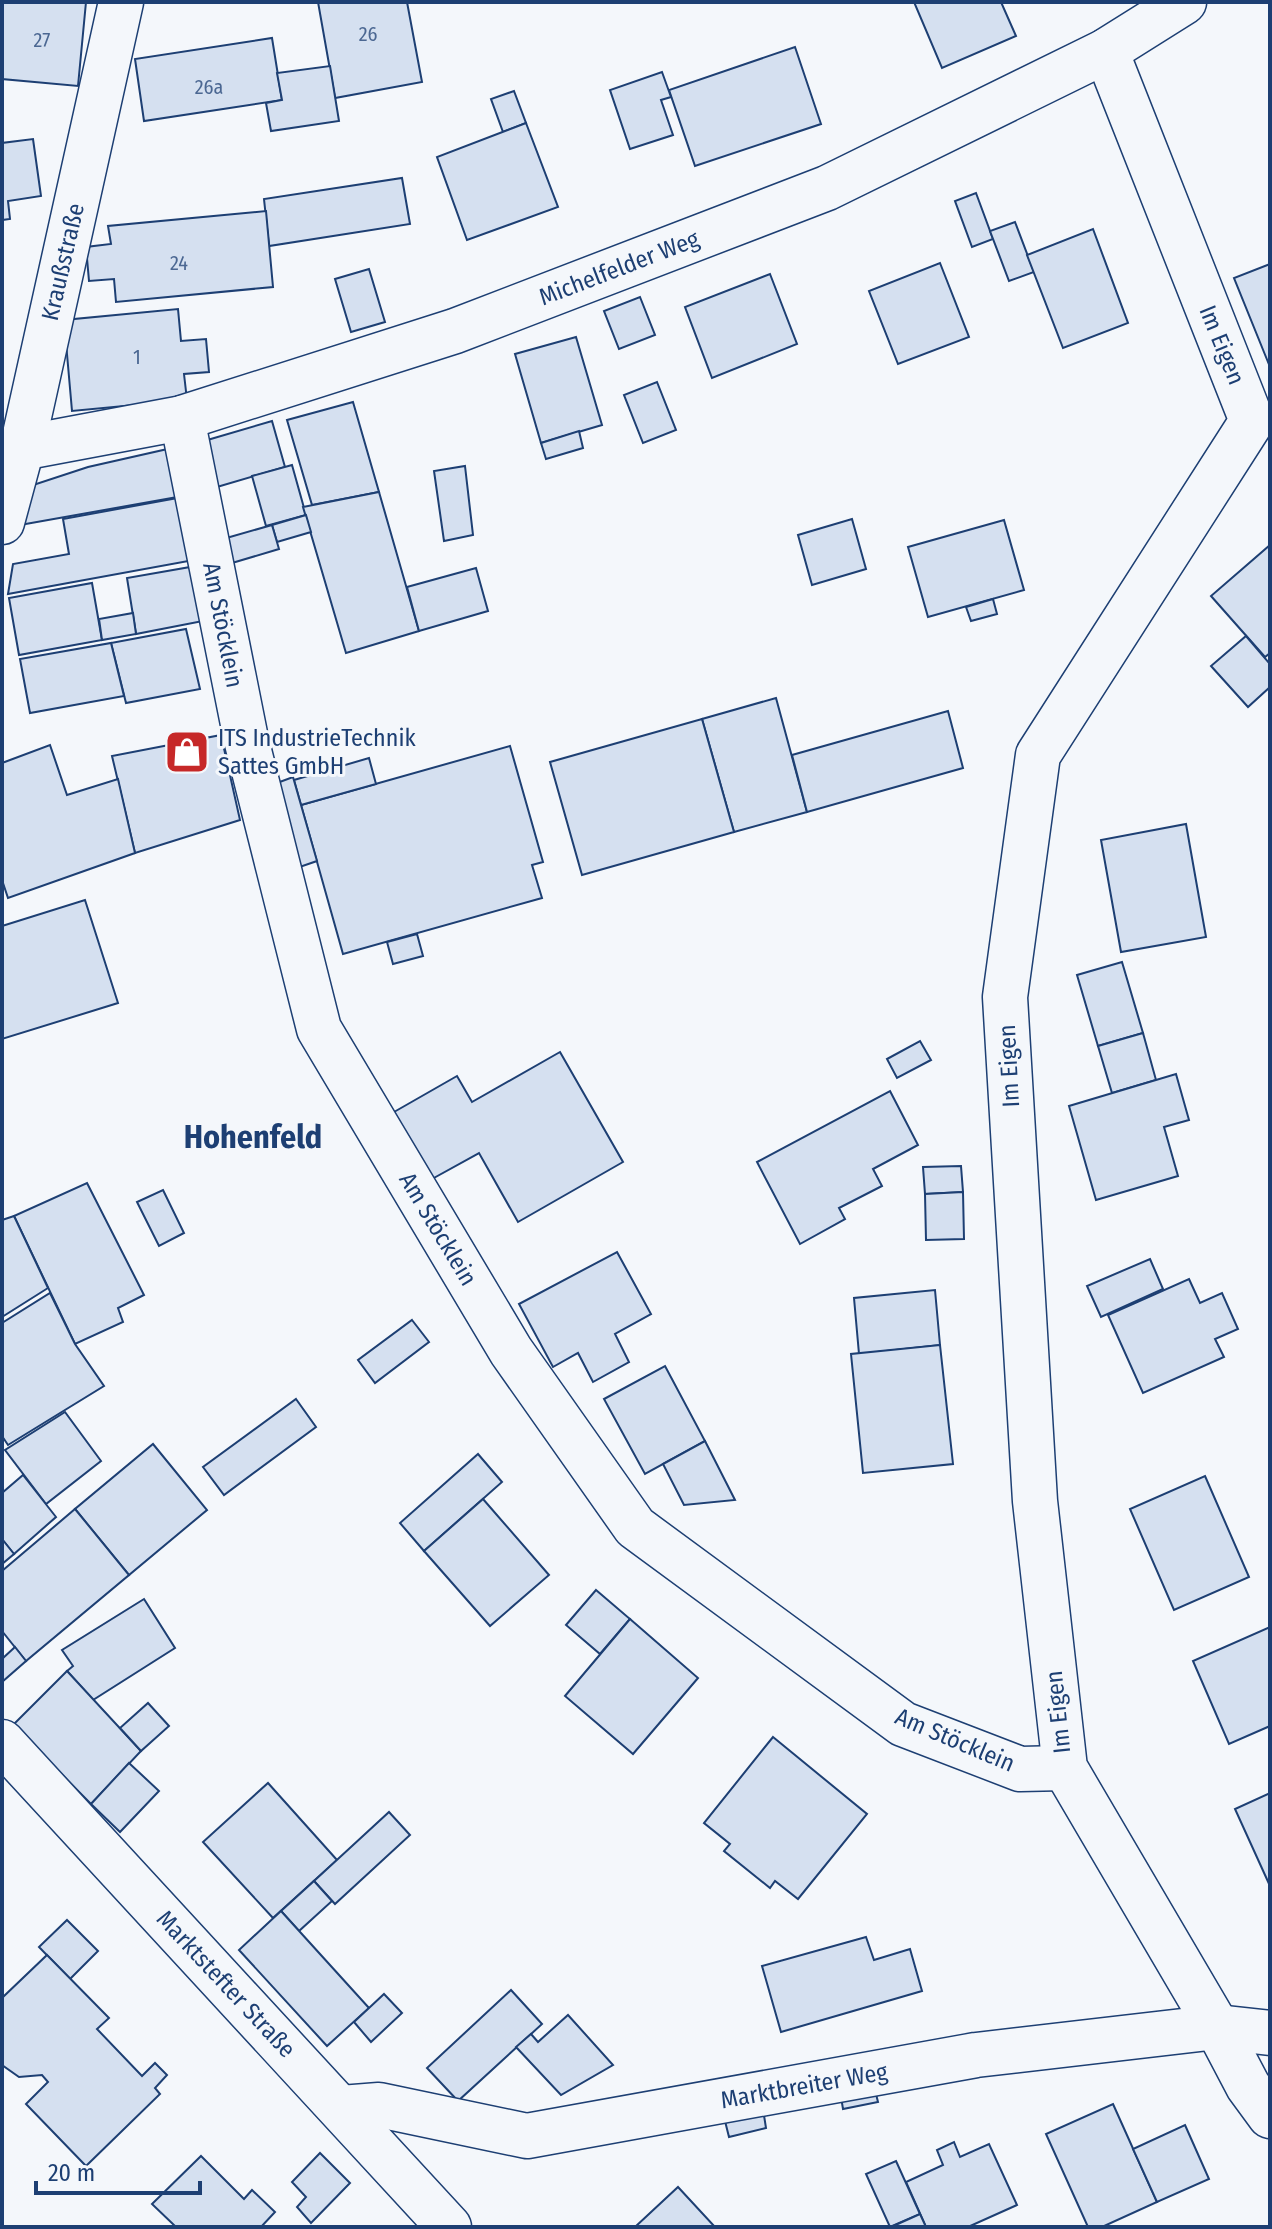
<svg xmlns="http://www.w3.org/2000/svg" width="1272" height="2229" viewBox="0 0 1272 2229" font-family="'Fira Sans Condensed',sans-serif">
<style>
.building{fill:#d5e0f0;stroke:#1d3f73;stroke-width:2}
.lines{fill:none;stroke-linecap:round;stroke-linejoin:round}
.minor-casing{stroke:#1d3f73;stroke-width:47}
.minor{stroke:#f4f7fb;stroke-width:44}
.labels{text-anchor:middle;stroke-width:6;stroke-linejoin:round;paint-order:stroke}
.number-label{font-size:20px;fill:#4b6792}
.street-label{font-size:24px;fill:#1d3f73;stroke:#f4f7fb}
.poi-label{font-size:24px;fill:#1d3f73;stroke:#f4f7fb;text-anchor:start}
.district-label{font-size:32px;font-weight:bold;fill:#1d3f73;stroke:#f4f7fb}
</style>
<rect width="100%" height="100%" fill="#f4f7fb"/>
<g class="building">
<path d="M2,2H86L78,86L2,79Z"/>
<path d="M318,2H407L422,82L335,98Z"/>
<path d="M914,2H1001L1016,36L942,68Z"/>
<path d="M272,38L282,100L144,121L135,59Z"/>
<path d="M795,47L821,124L695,166L669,90Z"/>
<path d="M330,66L339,121L271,131L266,103L282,100L277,73Z"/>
<path d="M662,72L671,97L661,100L673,135L630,149L610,90Z"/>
<path d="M514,91L526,123L503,132L491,99Z"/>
<path d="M526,123L558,207L467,240L437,157Z"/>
<path d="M33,139L41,196L8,201L10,219L2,220V143Z"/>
<path d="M402,178L410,224L269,246L264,199Z"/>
<path d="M976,193L993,239L972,247L955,201Z"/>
<path d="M266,211L273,287L116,302L114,279L89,281L86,247L111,244L108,226Z"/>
<path d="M1015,222L1034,272L1009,281L990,231Z"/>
<path d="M1093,229L1128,323L1063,348L1027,255Z"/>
<path d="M940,263L969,337L898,364L869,291Z"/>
<path d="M1270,264V367L1234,278Z"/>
<path d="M369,269L385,322L351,332L335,279Z"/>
<path d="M770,274L797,344L712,378L685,307Z"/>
<path d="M640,297L655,335L619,349L604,311Z"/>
<path d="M178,309L181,341L206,339L209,372L184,374L187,400L72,411L64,320Z"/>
<path d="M576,337L602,425L541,443L515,354Z"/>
<path d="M657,382L676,430L643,443L624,395Z"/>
<path d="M353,402L379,492L312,505L287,420Z"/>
<path d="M272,421L285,467L217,487L204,441Z"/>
<path d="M579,431L583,448L546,459L541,443Z"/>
<path d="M172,448L183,496L20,525L27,487L88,467Z"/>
<path d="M292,465L306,515L266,526L252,476Z"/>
<path d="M465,466L473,535L444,541L434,471Z"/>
<path d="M379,492L419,631L346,653L303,507Z"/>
<path d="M183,497L194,560L8,594L13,564L69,554L63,519Z"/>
<path d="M306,515L311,532L277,542L272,525Z"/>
<path d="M852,519L866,569L812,585L798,535Z"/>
<path d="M1004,520L1024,590L928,617L908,547Z"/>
<path d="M272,525L279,549L222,566L216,541Z"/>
<path d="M1270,545V653L1265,657L1211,596Z"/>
<path d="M196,566L203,621L136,634L127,578Z"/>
<path d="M476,568L488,611L419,631L407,587Z"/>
<path d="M92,583L102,640L19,655L9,598Z"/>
<path d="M993,599L997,614L971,621L966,607Z"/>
<path d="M133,613L136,634L102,640L99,619Z"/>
<path d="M186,629L200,689L126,703L111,643Z"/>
<path d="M1246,636L1270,664V687L1248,707L1211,666Z"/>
<path d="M111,643L124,696L30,713L20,659Z"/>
<path d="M776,698L807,812L734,832L702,719Z"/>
<path d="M948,711L963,768L807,812L792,755Z"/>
<path d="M702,719L734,832L582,875L550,762Z"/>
<path d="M221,735L240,820L135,853L112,756Z"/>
<path d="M50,745L67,795L118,779L135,853L8,898L2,880V763Z"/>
<path d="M510,746L543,862L532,865L542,898L343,954L301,805Z"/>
<path d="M369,758L376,784L301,805L294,780Z"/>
<path d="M293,777L317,861L291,870L277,783Z"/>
<path d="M1186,824L1206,937L1121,952L1101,840Z"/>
<path d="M85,900L118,1003L2,1039V926Z"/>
<path d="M417,934L423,956L393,964L387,942Z"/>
<path d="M1122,962L1143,1033L1098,1046L1077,975Z"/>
<path d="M1143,1033L1156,1080L1112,1093L1098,1046Z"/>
<path d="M920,1041L931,1060L897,1078L887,1059Z"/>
<path d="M560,1052L623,1162L518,1222L479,1153L432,1179L394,1112L457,1076L472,1102Z"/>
<path d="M1176,1074L1189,1120L1164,1127L1178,1176L1096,1200L1069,1106Z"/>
<path d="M890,1091L918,1145L873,1169L882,1186L839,1208L845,1219L800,1244L757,1162Z"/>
<path d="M961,1166L963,1192L925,1194L923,1167Z"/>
<path d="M87,1183L144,1295L118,1308L123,1322L75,1344L14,1216Z"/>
<path d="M163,1190L184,1233L159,1246L137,1202Z"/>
<path d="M963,1192L964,1239L926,1240L925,1194Z"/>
<path d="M14,1216L48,1288L2,1317V1220Z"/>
<path d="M617,1252L651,1314L615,1334L629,1362L593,1382L578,1353L553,1367L519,1304Z"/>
<path d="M1150,1259L1163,1289L1101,1317L1087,1286Z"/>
<path d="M1189,1279L1200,1303L1222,1293L1238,1329L1215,1339L1224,1357L1143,1393L1108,1315Z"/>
<path d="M935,1290L940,1345L859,1354L854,1298Z"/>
<path d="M50,1293L75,1344L104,1386L8,1445L2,1436V1323Z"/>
<path d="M412,1320L429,1342L375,1383L358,1360Z"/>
<path d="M940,1345L953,1464L863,1473L851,1354Z"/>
<path d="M665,1366L705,1441L645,1474L604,1399Z"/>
<path d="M296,1399L316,1427L224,1495L203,1467Z"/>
<path d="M65,1412L101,1461L46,1504L5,1450Z"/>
<path d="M705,1441L735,1500L684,1505L663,1464Z"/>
<path d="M153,1444L207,1510L129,1575L75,1509Z"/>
<path d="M478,1454L502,1482L424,1551L400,1523Z"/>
<path d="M23,1475L56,1517L14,1554L2,1539V1493Z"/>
<path d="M1205,1476L1249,1577L1174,1610L1130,1509Z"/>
<path d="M483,1499L549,1575L490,1626L424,1551Z"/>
<path d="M75,1509L129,1575L26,1661L2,1631V1571Z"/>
<path d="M2,1539L14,1554L2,1564Z"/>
<path d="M596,1590L630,1619L600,1654L566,1625Z"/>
<path d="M144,1599L175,1648L93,1700L67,1671L73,1666L62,1650Z"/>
<path d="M630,1619L698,1678L633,1754L565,1696Z"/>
<path d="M1270,1627V1726L1229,1744L1193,1661Z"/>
<path d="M15,1647L26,1661L2,1682V1659Z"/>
<path d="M67,1671L141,1751L91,1804L13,1725Z"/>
<path d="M148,1703L169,1726L141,1751L120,1728Z"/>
<path d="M773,1737L867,1814L798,1899L775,1881L770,1888L724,1851L730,1844L704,1823Z"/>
<path d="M129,1763L159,1791L120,1832L91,1804Z"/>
<path d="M268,1783L337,1860L273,1918L203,1842Z"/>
<path d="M1270,1793V1886L1235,1809Z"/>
<path d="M389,1812L410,1835L335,1904L314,1881Z"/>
<path d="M314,1881L332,1901L299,1931L281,1911Z"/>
<path d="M281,1911L369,2008L327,2046L239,1950Z"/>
<path d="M67,1920L98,1951L70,1979L39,1947Z"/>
<path d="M866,1937L874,1960L910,1949L922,1991L781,2032L762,1966Z"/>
<path d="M47,1955L109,2018L97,2029L142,2076L155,2063L167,2075L155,2088L160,2094L86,2166L26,2104L48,2082L42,2075L19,2077L2,2065V1998Z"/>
<path d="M511,1990L542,2024L458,2101L427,2068Z"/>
<path d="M384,1994L402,2013L371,2042L354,2022Z"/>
<path d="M568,2015L613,2065L561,2095L516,2047L531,2034L538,2042Z"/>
<path d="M875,2090L878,2102L843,2109L841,2097Z"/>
<path d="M1113,2104L1157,2202L1102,2227H1088L1046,2134Z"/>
<path d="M763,2109L766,2128L729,2137L724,2117Z"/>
<path d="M1185,2125L1209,2179L1157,2202L1133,2149Z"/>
<path d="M954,2142L960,2157L989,2144L1017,2205L968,2227H926L906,2182L943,2165L937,2150Z"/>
<path d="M320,2153L350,2183L311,2223L297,2207L306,2197L292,2182Z"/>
<path d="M201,2156L244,2199L252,2190L275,2212L261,2227H176L152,2204Z"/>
<path d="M896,2161L920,2214L890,2227L866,2174Z"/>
<path d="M678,2187L715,2227H635Z"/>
<path d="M920,2214L926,2227H891Z"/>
</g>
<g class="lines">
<g class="minor-casing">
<g id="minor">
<path d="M1106,51L1252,421L1038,755L1005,997L1035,1501L1065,1768L1217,2027L1248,2086L1270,2116"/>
<path d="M182,418L246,739L319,1029L511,1351L635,1527L903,1724L1020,1769L1065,1768"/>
<path d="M22,448L182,418L455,331L827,188L1106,51L1184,2"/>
<path d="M2,522L22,448L121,2"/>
<path d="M2,1742L449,2227"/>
<path d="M341,2108L379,2105L527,2136L976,2055L1217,2027L1270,2033"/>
</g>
</g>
<use href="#minor" class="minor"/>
</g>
<defs>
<g id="shop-square" transform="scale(2.3)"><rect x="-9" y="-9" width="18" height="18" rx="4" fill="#c62828" stroke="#f4f7fb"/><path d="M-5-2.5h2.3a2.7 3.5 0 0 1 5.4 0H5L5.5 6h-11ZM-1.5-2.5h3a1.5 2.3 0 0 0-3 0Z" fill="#fff"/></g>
</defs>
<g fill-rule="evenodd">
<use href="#shop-square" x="187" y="752"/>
</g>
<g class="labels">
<g class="number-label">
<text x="368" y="41">26</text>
<text x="42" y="47">27</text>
<text x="209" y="94">26a</text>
<text x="179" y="270">24</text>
<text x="137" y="364">1</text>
</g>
<g class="street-label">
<text transform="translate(63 262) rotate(-77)" y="8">Kraußstraße</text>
<text transform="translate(619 268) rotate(-21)" y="8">Michelfelder Weg</text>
<text transform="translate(1222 345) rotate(68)" y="8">Im Eigen</text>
<text transform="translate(223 625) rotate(79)" y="8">Am Stöcklein</text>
<text transform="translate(1009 1066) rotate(-93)" y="8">Im Eigen</text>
<text transform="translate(438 1229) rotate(59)" y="8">Am Stöcklein</text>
<text transform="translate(1058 1712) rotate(-96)" y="8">Im Eigen</text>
<text transform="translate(955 1740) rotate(23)" y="8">Am Stöcklein</text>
<text transform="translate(226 1984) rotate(47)" y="8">Marktstefter Straße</text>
<text transform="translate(804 2086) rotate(-10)" y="8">Marktbreiter Weg</text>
</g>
<g class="poi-label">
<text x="218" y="746">ITS IndustrieTechnik<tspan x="218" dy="28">Sattes GmbH</tspan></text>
</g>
<g class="district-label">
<text x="253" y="1148">Hohenfeld</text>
</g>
</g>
<rect width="1272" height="2229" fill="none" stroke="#1d3f73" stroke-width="8"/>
<path d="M36 2181v12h164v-12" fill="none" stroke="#1d3f73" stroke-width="4"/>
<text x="48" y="2181" font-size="24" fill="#1d3f73" stroke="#f4f7fb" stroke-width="6" paint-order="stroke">20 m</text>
</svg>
